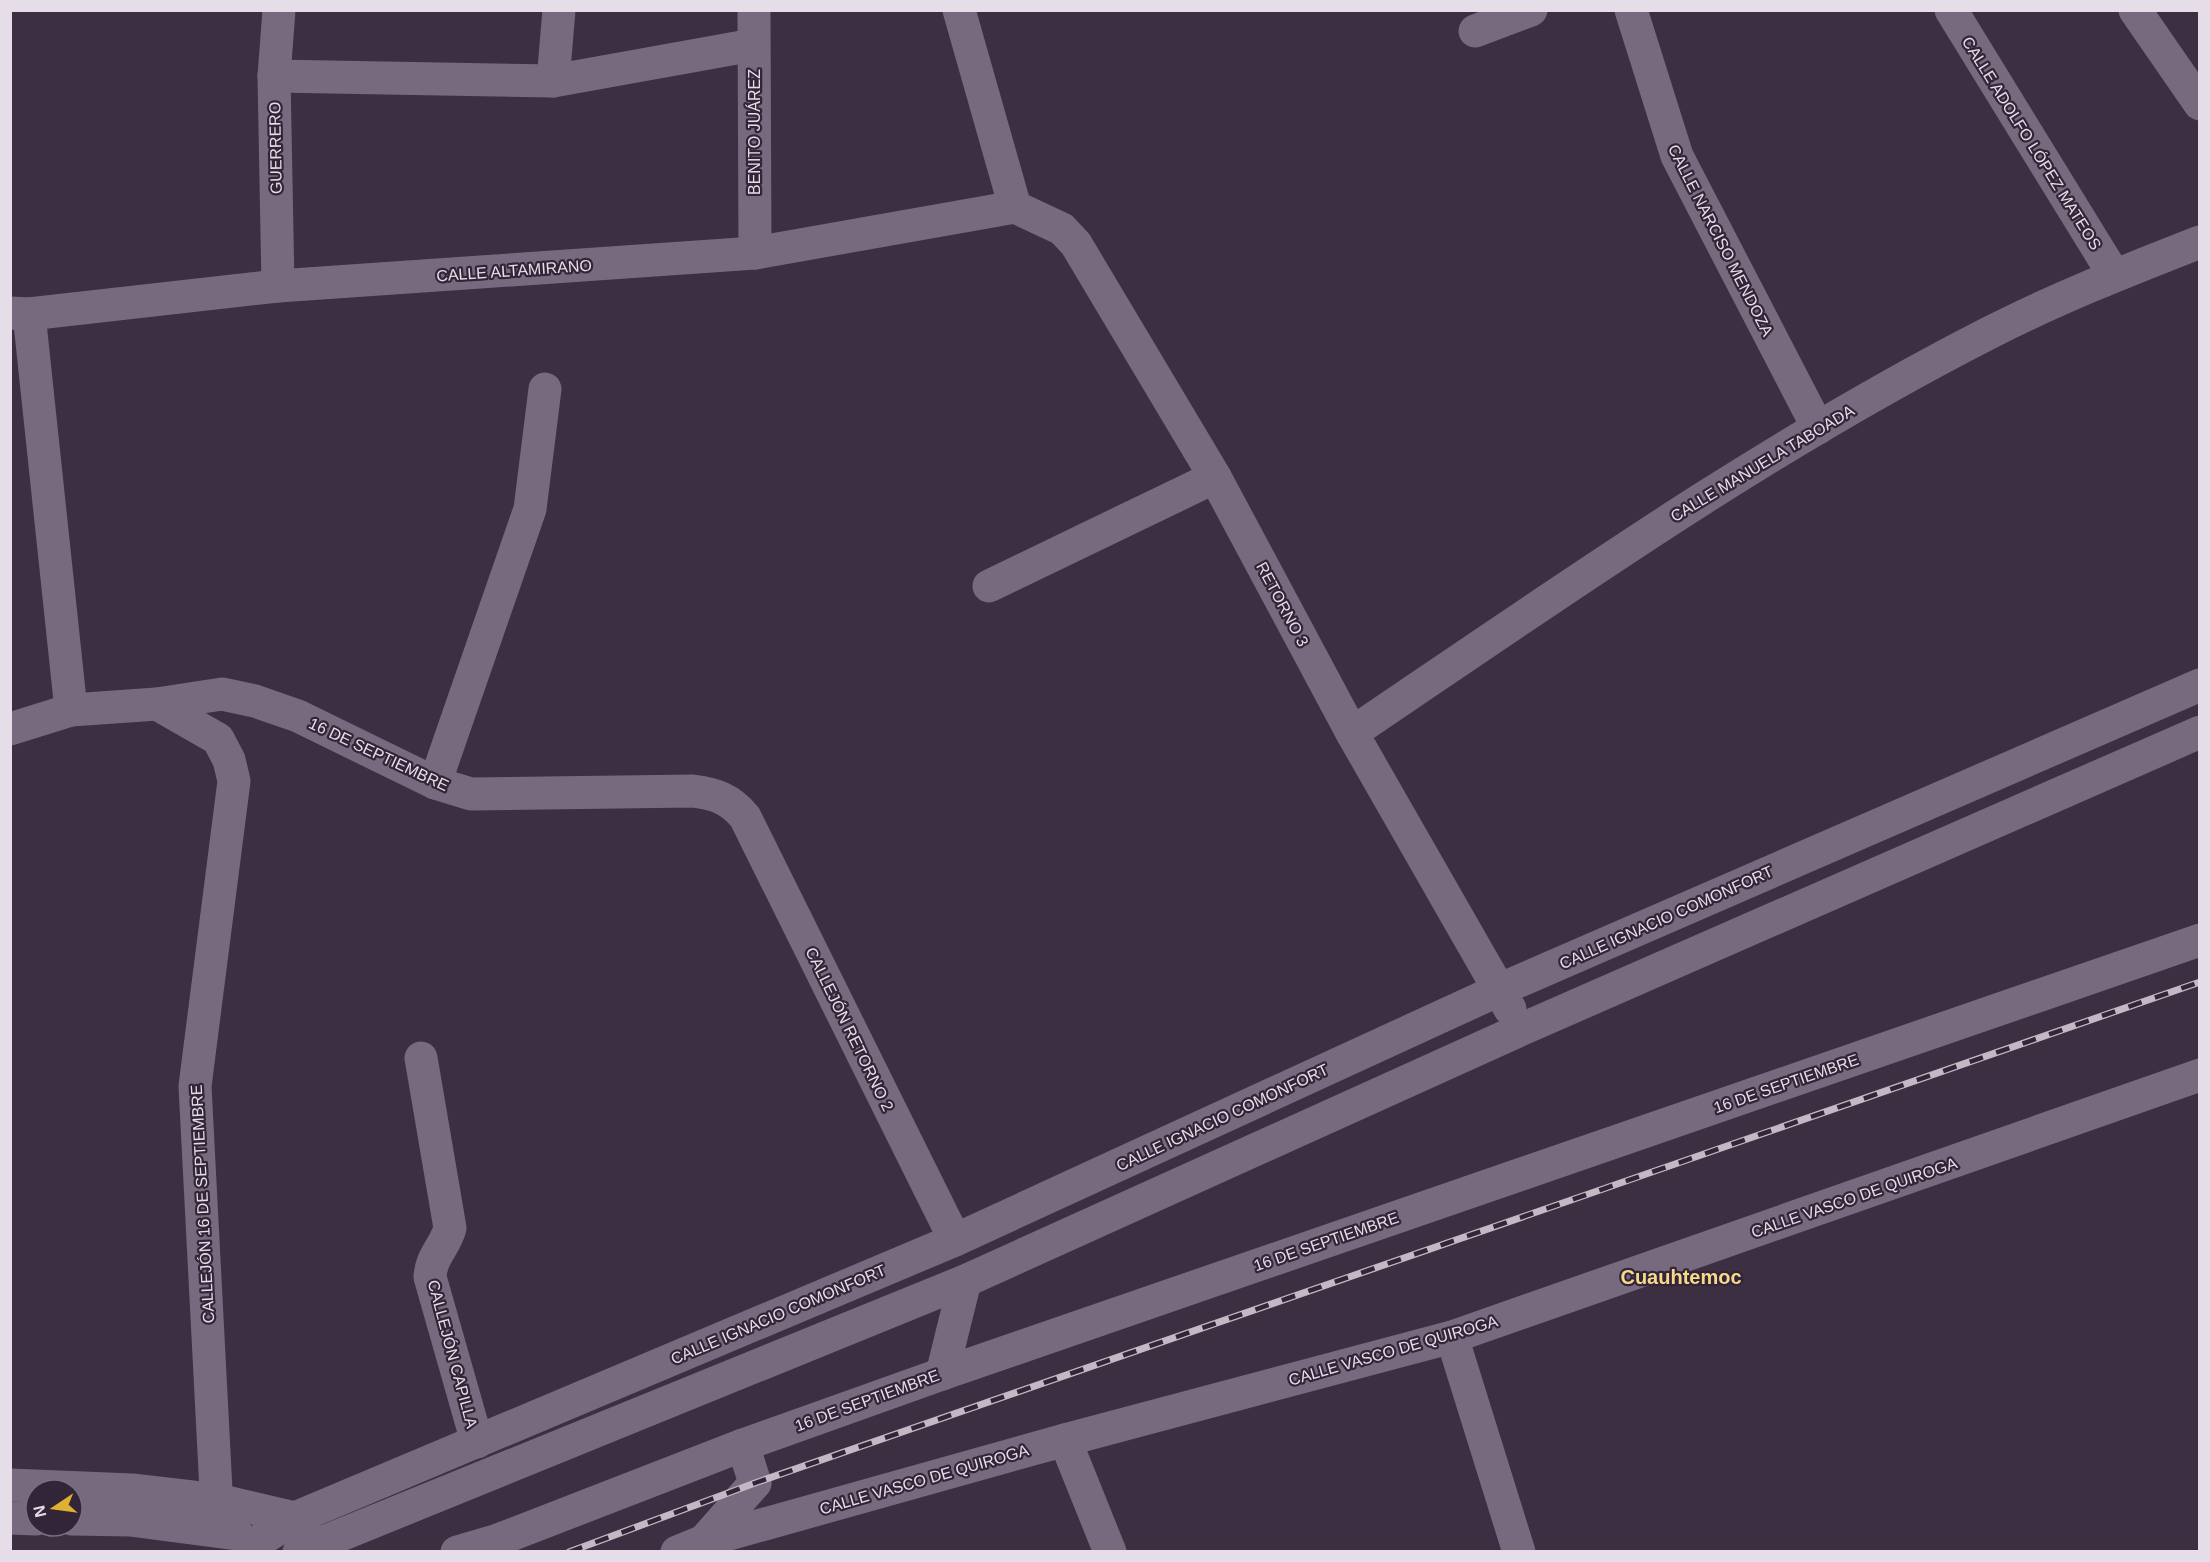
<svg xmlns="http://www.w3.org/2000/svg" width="2210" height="1562" viewBox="0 0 2210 1562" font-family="Arial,sans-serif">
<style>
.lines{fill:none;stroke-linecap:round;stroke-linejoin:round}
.minor{stroke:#776a7e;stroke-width:33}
.rail-casing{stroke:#c2b9c5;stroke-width:7}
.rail{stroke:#312537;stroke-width:4.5;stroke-dasharray:14;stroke-linecap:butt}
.labels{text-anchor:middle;stroke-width:4.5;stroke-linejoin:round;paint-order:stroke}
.street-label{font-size:16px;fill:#e5dde8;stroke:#312537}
.quarter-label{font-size:20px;font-weight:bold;fill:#f7d88d;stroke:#312537}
</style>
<rect width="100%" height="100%" fill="#3b2f41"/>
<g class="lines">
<g class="minor">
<path d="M754,10L755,253"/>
<path d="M959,10L1015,207"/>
<path d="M1631,10L1677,156L1818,428"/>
<path d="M1951,10L2114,275"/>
<path d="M2135,10L2200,104"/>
<path d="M1475,31L1531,10"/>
<path d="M274,76L553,81L753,45"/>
<path d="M553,81L559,10"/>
<path d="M1015,207L1062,229L1076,244L1215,477L1352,733L1510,1009"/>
<path d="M278,286L274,76L279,10"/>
<path d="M10,313L29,314L278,286L755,253L1015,207"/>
<path d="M29,314L71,710"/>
<path d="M989,586L1215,477"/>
<path d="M157,704L218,739L229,760L234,781L195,1086L218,1529"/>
<path d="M10,729L71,710L157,704L222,694L255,701L298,716L435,783L471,794L693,791C716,794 730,799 745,817L955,1240"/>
<path d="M1352,733C1559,593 1764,448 1987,334C2055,299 2128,270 2200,242"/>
<path d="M435,783L530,509L545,389"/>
<path d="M421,1058L450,1228C445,1247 431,1256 430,1277L477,1442"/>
<path d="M1452,1337L1519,1552"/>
<path d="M942,1374L965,1281"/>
<path d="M1065,1440L1110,1552"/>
<path d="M10,1485L132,1490L218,1500L295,1518L304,1524"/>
<path d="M10,1518L36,1519"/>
<path d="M72,1519L130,1520L237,1534"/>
<path d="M703,1542L755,1483L743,1445"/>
<path d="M248,1552L262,1539L295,1518L955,1240L1501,989L2200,685"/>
<path d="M299,1552L965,1281L1520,1030L2200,732"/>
<path d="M457,1552L498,1540L743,1445L942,1374L2200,940"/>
<path d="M677,1552L704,1541L1065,1440L1452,1337L2200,1075"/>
</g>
<g class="rail-casing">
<path id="rail" d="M569,1552L755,1483L2200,982"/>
</g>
<use href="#rail" class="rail"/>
</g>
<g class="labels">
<g class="street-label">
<text transform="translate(754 132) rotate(-90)" y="6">BENITO JUÁREZ</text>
<text transform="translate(2032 143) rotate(58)" y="6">CALLE ADOLFO LÓPEZ MATEOS</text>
<text transform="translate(275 148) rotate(-91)" y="6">GUERRERO</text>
<text transform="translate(1721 240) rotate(63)" y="6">CALLE NARCISO MENDOZA</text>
<text transform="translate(514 270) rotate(-4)" y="6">CALLE ALTAMIRANO</text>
<text transform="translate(1762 463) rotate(-31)" y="6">CALLE MANUELA TABOADA</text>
<text transform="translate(1283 604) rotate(62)" y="6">RETORNO 3</text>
<text transform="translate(379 754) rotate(25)" y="6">16 DE SEPTIEMBRE</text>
<text transform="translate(1666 917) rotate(-24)" y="6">CALLE IGNACIO COMONFORT</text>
<text transform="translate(850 1029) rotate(64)" y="6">CALLEJÓN RETORNO 2</text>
<text transform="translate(1786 1083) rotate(-19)" y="6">16 DE SEPTIEMBRE</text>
<text transform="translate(1222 1117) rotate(-25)" y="6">CALLE IGNACIO COMONFORT</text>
<text transform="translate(1854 1197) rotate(-19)" y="6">CALLE VASCO DE QUIROGA</text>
<text transform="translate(202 1204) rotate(-93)" y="6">CALLEJÓN 16 DE SEPTIEMBRE</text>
<text transform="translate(1326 1241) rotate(-19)" y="6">16 DE SEPTIEMBRE</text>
<text transform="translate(778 1314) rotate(-23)" y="6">CALLE IGNACIO COMONFORT</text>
<text transform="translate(1393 1350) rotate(-16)" y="6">CALLE VASCO DE QUIROGA</text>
<text transform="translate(453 1354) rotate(75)" y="6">CALLEJÓN CAPILLA</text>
<text transform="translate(867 1400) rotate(-20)" y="6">16 DE SEPTIEMBRE</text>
<text transform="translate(924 1479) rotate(-16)" y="6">CALLE VASCO DE QUIROGA</text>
</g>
<g class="quarter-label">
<text x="1681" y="1284">Cuauhtemoc</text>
</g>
</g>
<rect width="2210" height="1562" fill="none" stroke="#e5dde8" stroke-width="24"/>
<g transform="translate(54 1508) rotate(257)"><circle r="28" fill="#312537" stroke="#796f7e" stroke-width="1.5"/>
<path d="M0-4.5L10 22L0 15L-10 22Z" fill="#deb133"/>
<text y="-9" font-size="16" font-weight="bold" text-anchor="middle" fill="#e5dde8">N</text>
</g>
</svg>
